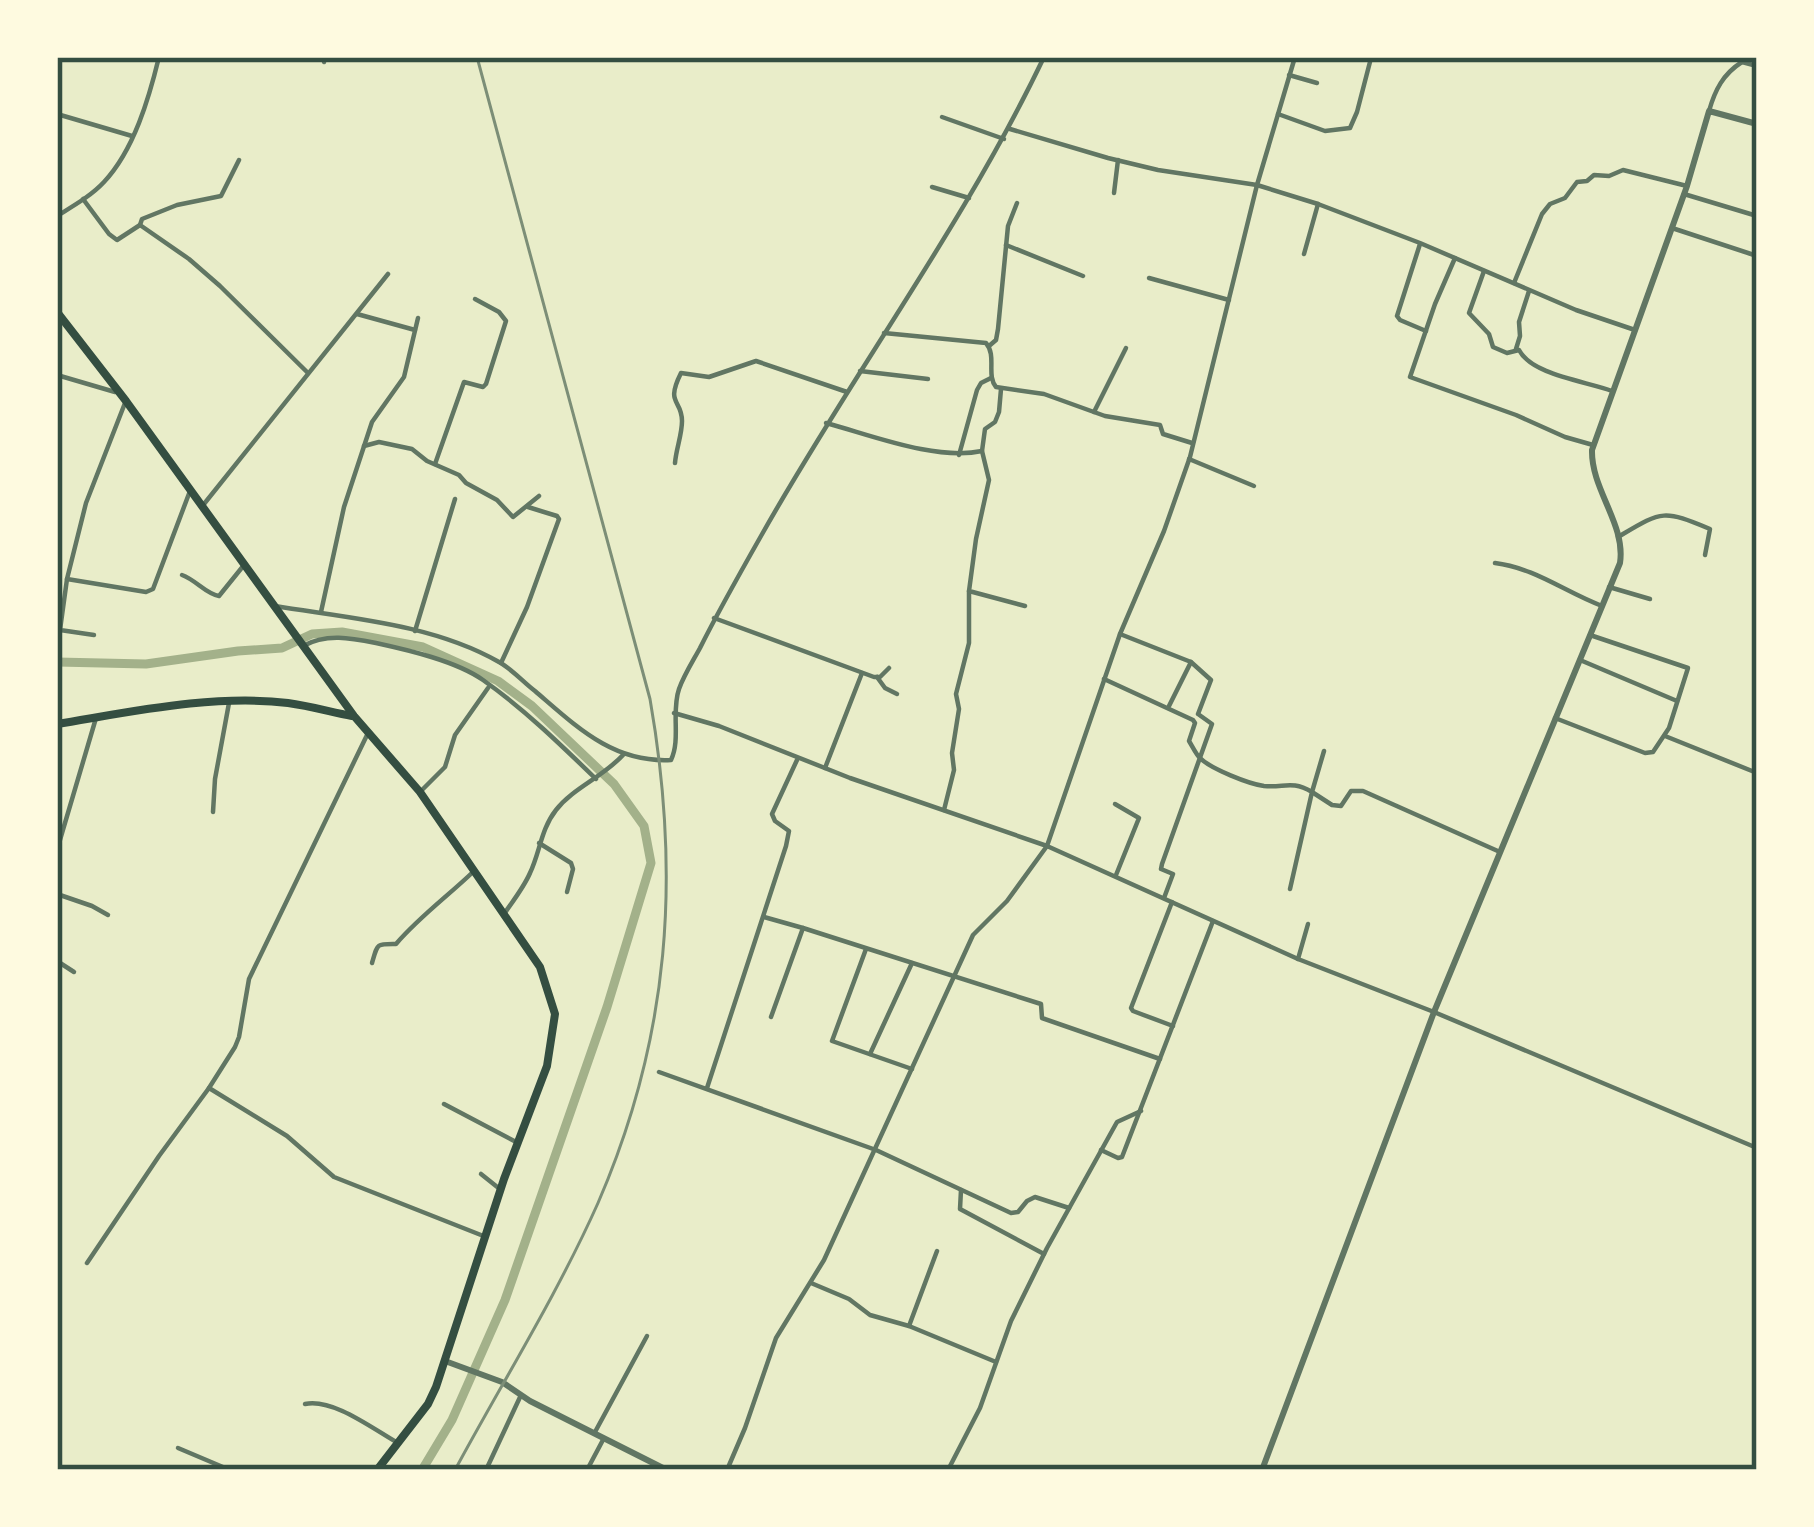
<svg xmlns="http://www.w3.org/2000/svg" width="1814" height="1527" viewBox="0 0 1814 1527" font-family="Quicksand,sans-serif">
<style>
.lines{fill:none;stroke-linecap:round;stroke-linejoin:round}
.canal{stroke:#a3b18a;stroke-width:9}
.minor{stroke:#617663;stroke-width:4.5}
.tertiary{stroke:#617663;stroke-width:6}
.secondary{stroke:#344e41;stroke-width:8}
.rail{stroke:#7c8e77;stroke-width:3}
.neatline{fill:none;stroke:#344e41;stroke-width:4.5}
</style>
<rect width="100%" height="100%" fill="#e9edc9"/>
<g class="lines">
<path class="canal" d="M57,662L146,664L238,651L282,648L312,634L342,632L423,647L498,681L532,706L614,784L644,826L651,863L607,1007L505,1300L452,1420L422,1470"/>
<g class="minor">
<path d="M324,62L325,57"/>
<path d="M1289,75L1317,83"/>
<path d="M1709,111C1715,90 1723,74 1742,62L1757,66"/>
<path d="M57,114L132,136"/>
<path d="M1278,114L1325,131L1350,128L1357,112L1371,58"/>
<path d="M942,117L1004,139"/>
<path d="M1010,129L1108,158L1158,170L1257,185L1318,204L1420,243L1576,310L1635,330"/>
<path d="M239,160L221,196L177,205L142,219L140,225L189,259L220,286L308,373"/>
<path d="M932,187L969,198"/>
<path d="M1114,193L1118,160"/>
<path d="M1684,194L1757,216"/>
<path d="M83,199L109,234L117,240L140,225"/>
<path d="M57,216C73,206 91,196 104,182C134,150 149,98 159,57"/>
<path d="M1672,228L1757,256"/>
<path d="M1420,244L1397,316L1400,320L1426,331"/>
<path d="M1006,245L1083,276"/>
<path d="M1304,254L1318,204"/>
<path d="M1455,258L1435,304L1410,377L1516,415L1565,437L1593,445"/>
<path d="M1484,271L1469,313L1489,334L1493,347L1507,353L1519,350C1532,375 1585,381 1612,391"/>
<path d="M1149,278L1229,300"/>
<path d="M1514,283L1542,214L1550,204L1565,198L1577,182L1587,181L1594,175L1609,176L1623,170L1687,186"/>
<path d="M357,314L415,330"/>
<path d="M884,333L986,343C997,356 986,375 996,387L1044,394L1105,416L1160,425L1163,434L1192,443"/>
<path d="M989,346L996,340L998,329L1008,226L1017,203"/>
<path d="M1516,349L1520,336L1519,322L1529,291"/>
<path d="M860,371L928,379"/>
<path d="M57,375L115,392"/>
<path d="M125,403L86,503L67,579L146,592L153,589L190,491"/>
<path d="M1094,412L1126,348"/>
<path d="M826,423C871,435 936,461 982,451L985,429L995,422L999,412L1001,389"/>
<path d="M364,446L379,442L412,449L427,461L459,475L466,483L497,500L513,517L539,496"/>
<path d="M982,451L989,480L976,539L969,591L1025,606"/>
<path d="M959,455L977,390L981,383L991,378"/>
<path d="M1189,459L1254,486"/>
<path d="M675,463C676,449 682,435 682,421C682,399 665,405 681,373L709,377L756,361L847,392"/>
<path d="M435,464L464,382L483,387L486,384L506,321L499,312L475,299"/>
<path d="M204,504L388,274"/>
<path d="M1618,537C1662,511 1662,509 1710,529L1705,555"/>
<path d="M1495,563C1535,568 1565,592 1602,606"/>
<path d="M182,575C196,580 206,594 219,596L244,565"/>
<path d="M67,579L60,630L94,635"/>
<path d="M1609,587L1650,599"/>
<path d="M275,606C348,618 433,624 499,662C512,669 523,682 535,691C577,727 613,763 671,760C681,739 671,712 679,689C684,675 693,661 700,648C719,610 740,573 761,536C852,374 964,225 1044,57"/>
<path d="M321,612L344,507L372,422L404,377L418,318"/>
<path d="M714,618L874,677H880L889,668"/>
<path d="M415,631L455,499"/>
<path d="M1120,634L1191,662L1169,706"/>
<path d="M303,646C326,633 351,638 376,643C408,650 456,661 483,680C524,709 560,744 596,779"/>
<path d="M1580,660L1677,701"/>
<path d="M501,663L527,607L559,519L557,516L528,507"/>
<path d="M877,677L885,688L897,694"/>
<path d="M1104,679L1193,720L1195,723L1189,741C1191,744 1197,756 1200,758C1211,769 1249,784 1264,786C1285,788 1291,780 1312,792L1290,889"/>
<path d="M674,713L719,726L850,778L1047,846L1298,959L1434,1012L1757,1148"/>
<path d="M1555,718L1645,753L1653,752L1669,728L1688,668L1590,635"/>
<path d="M1665,736L1757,773"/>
<path d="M1324,751L1312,792L1332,805L1341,806L1351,791H1363L1500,852"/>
<path d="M825,768L862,673"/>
<path d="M420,792L445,767L455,735L488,688"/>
<path d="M1115,804L1139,818L1116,875"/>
<path d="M944,810L954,770L952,753L959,709L956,694L969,643V591"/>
<path d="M213,812L215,779L229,703"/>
<path d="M539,843L571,863L573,869L567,892"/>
<path d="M57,850L96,718"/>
<path d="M57,894L92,906L108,915"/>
<path d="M1164,898L1173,874L1161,869L1162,864L1212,724L1198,714L1211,680L1191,662"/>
<path d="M1172,902L1131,1008L1133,1011L1173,1026"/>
<path d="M504,914C513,901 524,887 530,873C540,852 541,829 556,810C573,788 603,777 623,755"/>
<path d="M764,917L803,928L771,1017"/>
<path d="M803,928L1041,1004L1042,1018L1160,1059"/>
<path d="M866,949L832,1041L912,1069"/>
<path d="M1298,959L1308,924"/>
<path d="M57,961L74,972"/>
<path d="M372,963C378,943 376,944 396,944C419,917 448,896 474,871"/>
<path d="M870,1054L912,963"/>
<path d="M659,1072L876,1150L1011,1213L1018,1212L1027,1201L1035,1197L1069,1208"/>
<path d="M209,1088L287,1136L334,1177L486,1237"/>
<path d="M707,1088L786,846L789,831L775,821L772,814L797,760"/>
<path d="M444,1104L518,1143"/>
<path d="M1101,1150L1118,1158L1122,1157L1213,921"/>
<path d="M481,1174L501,1190"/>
<path d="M961,1190L960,1209L1044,1254"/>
<path d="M87,1263L159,1156L209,1088L235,1047L239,1037L249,979L368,733"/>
<path d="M811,1283L849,1299L870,1315L909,1326L996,1362"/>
<path d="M909,1326L937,1251"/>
<path d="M305,1404C333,1398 373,1429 398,1443"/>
<path d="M595,1432L647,1336"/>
<path d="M178,1448L230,1470"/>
<path d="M486,1470L521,1395"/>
<path d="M587,1470L604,1438"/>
<path d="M727,1470L745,1428L776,1338L824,1260L973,935L1007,901L1047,846L1120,634L1164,531L1190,457L1257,185L1295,57"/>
<path d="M948,1470L980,1408L1011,1321L1047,1248L1117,1122L1141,1111"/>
</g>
<g class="tertiary">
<path d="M445,1361L502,1382L530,1401L667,1470"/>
<path d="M1262,1470L1434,1012L1620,563C1626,524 1591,490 1592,450L1687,186L1709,111L1757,124"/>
</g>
<g class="secondary">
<path d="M57,312L126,401L354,716L420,792L540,967L555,1014L547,1066L504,1179L436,1387L428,1404L377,1470"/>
<path d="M57,724C131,712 213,694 288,703C310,706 331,712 352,716"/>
</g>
<path class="rail" d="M455,1470C503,1381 557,1295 598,1203C670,1037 681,876 650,699L477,57"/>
</g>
<rect width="1814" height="1527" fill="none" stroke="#fefae0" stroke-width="120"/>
<rect x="60" y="60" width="1694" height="1407" class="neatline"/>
</svg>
